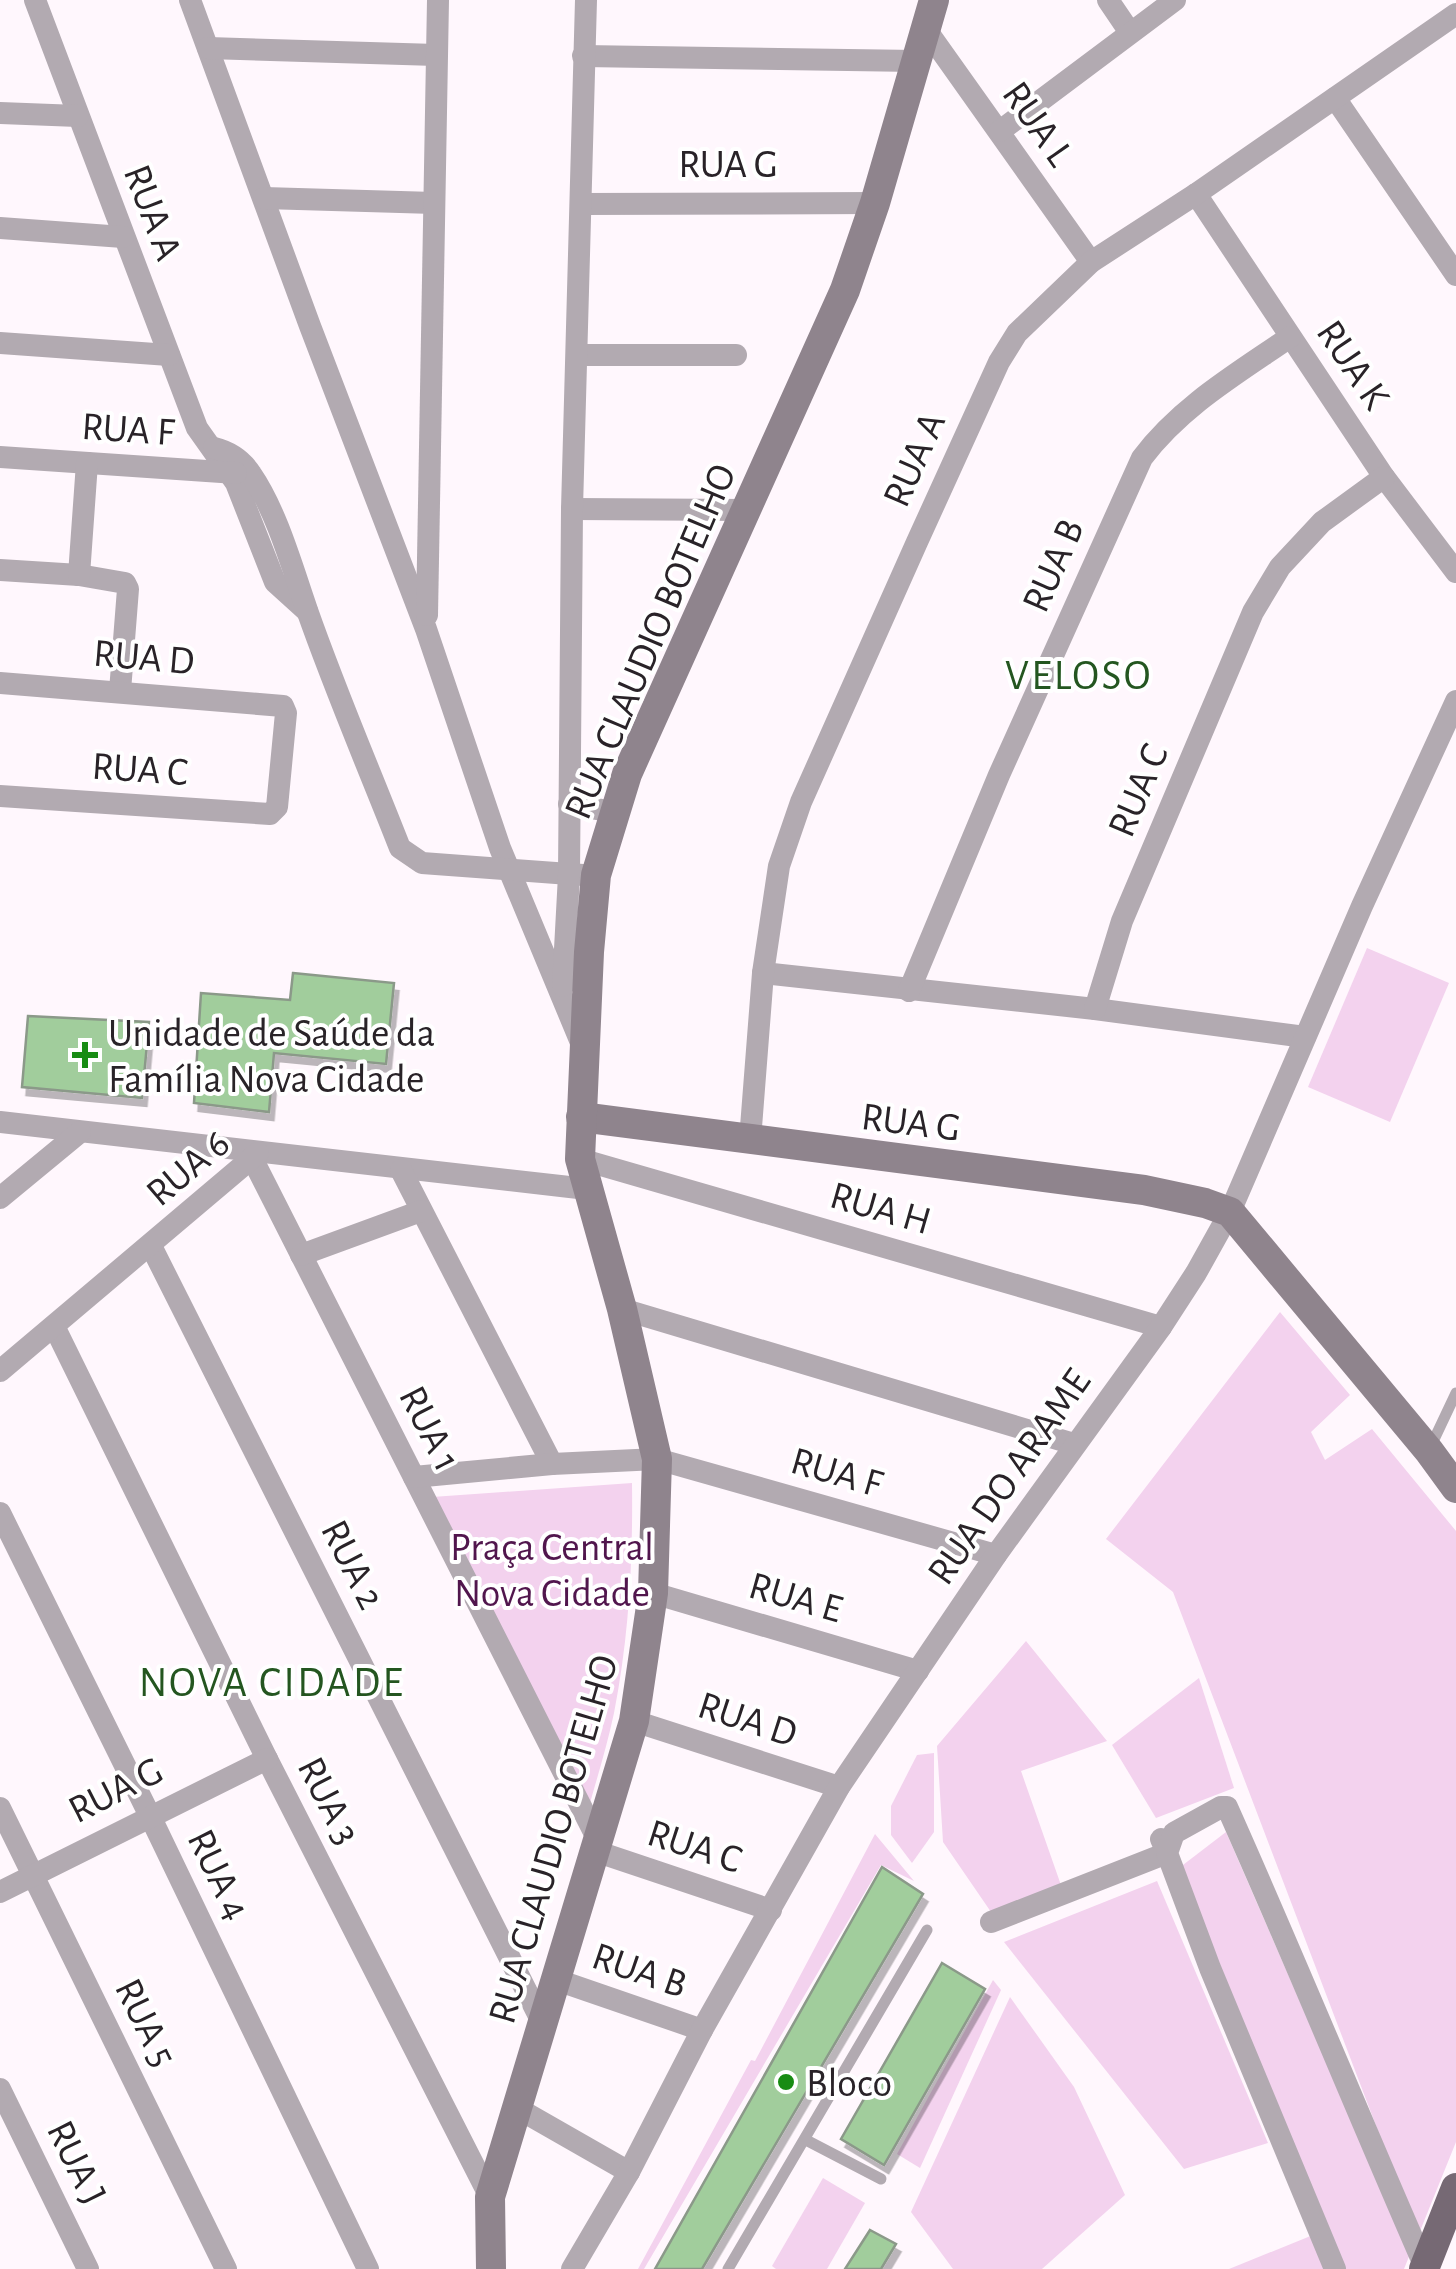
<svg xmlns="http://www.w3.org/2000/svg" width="1456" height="2269" viewBox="0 0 1456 2269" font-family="'Alegreya Sans',sans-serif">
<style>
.green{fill:#f3d2ee}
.building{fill:#a1cd9c;stroke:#8b9989;stroke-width:2.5;filter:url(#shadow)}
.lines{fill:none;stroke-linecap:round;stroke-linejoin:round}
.lane{stroke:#b2aab1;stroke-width:11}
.street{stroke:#b2aab1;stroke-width:22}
.secondary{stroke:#8f848d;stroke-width:30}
.primary{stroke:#766974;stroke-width:30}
.poi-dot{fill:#188c13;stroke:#fff;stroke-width:4}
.labels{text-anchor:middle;stroke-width:8;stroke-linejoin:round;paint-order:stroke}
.street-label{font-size:40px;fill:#292328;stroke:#fff}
.poi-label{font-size:40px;fill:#292328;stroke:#fff;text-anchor:start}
.park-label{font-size:40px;fill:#51164d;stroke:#fff}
.neighbourhood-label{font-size:42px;letter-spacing:2.5px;fill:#245620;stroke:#fff}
</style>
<defs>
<filter id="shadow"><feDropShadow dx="4.5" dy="8" stdDeviation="0" flood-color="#0004"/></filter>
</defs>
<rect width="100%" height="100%" fill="#fff7fd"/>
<g class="green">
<path d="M1367,948L1449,983L1390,1122L1308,1087Z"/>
<path d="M1280,1312L1350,1395L1311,1432L1325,1460L1372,1429L1456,1531V2142L1418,2236L1173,1592L1106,1539Z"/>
<path d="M632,1483C633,1561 629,1637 614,1713C607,1746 597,1778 588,1810L432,1497Z"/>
<path d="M1026,1641L1107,1741L1021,1771L1062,1888L991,1912L943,1842L937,1746Z"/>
<path d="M1199,1678L1234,1788L1156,1818L1112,1745Z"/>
<path d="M934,1753V1832L912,1863L891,1835V1806L917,1755Z"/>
<path d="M1226,1832L1410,2254L1404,2269H1345L1179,1868Z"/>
<path d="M875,1834L914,1881L881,1865L644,2269H638L751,2060L755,2061Z"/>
<path d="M1157,1881L1268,2143L1184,2169L1004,1942Z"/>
<path d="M993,1980L1001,1990L920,2168L897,2154Z"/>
<path d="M1010,1997L1074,2087L1125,2195L1042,2269H953L911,2212Z"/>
<path d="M823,2178L865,2203L827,2269H776L772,2266Z"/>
<path d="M1313,2235L1326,2269H1229Z"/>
</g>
<g class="building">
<path d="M293,973L394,983L386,1064L274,1053L269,1112L194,1103L201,993L290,1000Z"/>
<path d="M28,1016L149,1022L142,1098L22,1087Z"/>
<path d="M882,1867L923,1894L702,2269H655Z"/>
<path d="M942,1963L985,1989L884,2165L841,2139Z"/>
<path d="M870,2230L896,2244L881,2269H845Z"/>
</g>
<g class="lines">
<g class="lane">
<path d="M1430,1448L1456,1393"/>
<path d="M806,2140L881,2179"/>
<path d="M728,2269L927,1930"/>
</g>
<g class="street">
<path d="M35,0L197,428L236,483L275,582L307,611"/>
<path d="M190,0L310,326L426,629L500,848L582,1045"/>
<path d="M1108,0L1129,31"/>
<path d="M925,28L1091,262"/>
<path d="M208,48L436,55"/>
<path d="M583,56L916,61"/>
<path d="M1335,98L1456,275"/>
<path d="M0,113L78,116"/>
<path d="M1000,131L1175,0"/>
<path d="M1196,194L1384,477L1456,572"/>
<path d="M264,198L434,203"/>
<path d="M581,204L875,203"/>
<path d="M0,228L123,237"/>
<path d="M0,343L169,355"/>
<path d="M577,355H736"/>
<path d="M214,448C230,452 242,460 251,474C277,512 292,567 307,610C335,690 369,769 400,848L422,863L583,875"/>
<path d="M0,457L236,473"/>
<path d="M572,509L747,510"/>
<path d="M0,570L79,575L125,583L128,589L120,691"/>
<path d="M79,575L87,463"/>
<path d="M427,615L438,0"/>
<path d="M0,683L283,706L286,713L277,807L270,814L0,796"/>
<path d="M569,804L613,812"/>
<path d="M763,973L1095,1009L1305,1037"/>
<path d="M563,986L569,875L572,509L586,0"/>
<path d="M909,991L999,775L1142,458C1181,406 1238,373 1290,337"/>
<path d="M1095,1009L1122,921L1253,612L1280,567L1322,522L1384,477"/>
<path d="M0,1122L587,1189"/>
<path d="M750,1140L763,973L779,866L801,802L917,542L999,362L1017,333L1091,262L1196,194L1456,14"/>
<path d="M252,1158L598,1840"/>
<path d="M580,1159L1161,1327"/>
<path d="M401,1170L552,1464"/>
<path d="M0,1198L80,1132"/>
<path d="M151,1246L543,2024"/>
<path d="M301,1255L421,1211"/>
<path d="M622,1309L1074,1444"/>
<path d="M54,1326L267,1759L490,2197"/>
<path d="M0,1371L258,1153"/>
<path d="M414,1477L552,1464L657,1459L996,1555"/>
<path d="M0,1513L150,1816L368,2269"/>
<path d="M653,1593L918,1671"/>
<path d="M634,1721L839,1787"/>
<path d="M0,1808L226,2269"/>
<path d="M595,1851L771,1910"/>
<path d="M0,1892L267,1759"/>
<path d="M991,1922L1167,1853L1161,1839"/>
<path d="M554,1979L702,2030"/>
<path d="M0,2089L88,2269"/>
<path d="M517,2108L629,2172"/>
<path d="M572,2269L629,2172L702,2030L839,1787L996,1555L1161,1327L1196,1273L1230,1212L1362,906L1456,701"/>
<path d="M1335,2269L1210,1968L1167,1853L1174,1833L1221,1807H1227C1295,1959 1358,2114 1425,2267"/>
</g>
<g class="secondary">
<path d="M581,1117L1144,1190L1205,1203L1230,1212L1429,1451L1456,1488"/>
<path d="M491,2269L490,2197L634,1721L653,1593L657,1459L622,1309L580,1159L589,952L596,875L627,774L845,290L875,203L934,0"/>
</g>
<path class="primary" d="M1424,2269L1456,2188"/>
</g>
<g class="poi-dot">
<path d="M80 1040h10v10h10v10h-10v10h-10v-10h-10v-10h10z"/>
<circle cx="786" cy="2082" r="10"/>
</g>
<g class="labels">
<g class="street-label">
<text transform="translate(1039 123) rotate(55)" y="14">RUA L</text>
<text x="728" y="177">RUA G</text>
<text transform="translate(154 212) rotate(69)" y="14">RUA A</text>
<text transform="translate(1354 364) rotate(56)" y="14">RUA K</text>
<text transform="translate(128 428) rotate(4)" y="14">RUA F</text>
<text transform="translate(913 459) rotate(-66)" y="14">RUA A</text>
<text transform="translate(1052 565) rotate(-66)" y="14">RUA B</text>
<text transform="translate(649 641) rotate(-67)" y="14">RUA CLAUDIO BOTELHO</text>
<text transform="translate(144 656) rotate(5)" y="14">RUA D</text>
<text transform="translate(140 768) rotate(4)" y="14">RUA C</text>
<text transform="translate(1137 790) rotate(-67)" y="14">RUA C</text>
<text transform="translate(911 1121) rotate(7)" y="14">RUA G</text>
<text transform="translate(187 1167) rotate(-40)" y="14">RUA 6</text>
<text transform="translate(881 1207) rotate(16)" y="14">RUA H</text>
<text transform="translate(431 1428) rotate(63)" y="14">RUA 1</text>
<text transform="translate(837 1471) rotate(16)" y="14">RUA F</text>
<text transform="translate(1008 1476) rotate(-55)" y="14">RUA DO ARAME</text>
<text transform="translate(354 1564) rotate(63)" y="14">RUA 2</text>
<text transform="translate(796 1596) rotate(16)" y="14">RUA E</text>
<text transform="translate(748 1718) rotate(18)" y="14">RUA D</text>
<text transform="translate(115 1789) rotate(-27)" y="14">RUA G</text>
<text transform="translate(330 1800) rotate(63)" y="14">RUA 3</text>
<text transform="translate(552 1839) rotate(-74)" y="14">RUA CLAUDIO BOTELHO</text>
<text transform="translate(695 1845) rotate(18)" y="14">RUA C</text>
<text transform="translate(220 1874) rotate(64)" y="14">RUA 4</text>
<text transform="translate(640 1969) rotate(19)" y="14">RUA B</text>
<text transform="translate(147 2022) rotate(64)" y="14">RUA 5</text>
<text transform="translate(78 2162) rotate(64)" y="14">RUA J</text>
</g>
<g class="poi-label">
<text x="108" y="1046">Unidade de Saúde da<tspan x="108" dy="46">Família Nova Cidade</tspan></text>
<text x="806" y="2096">Bloco</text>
</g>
<g class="park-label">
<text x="552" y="1560">Praça Central<tspan x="552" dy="46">Nova Cidade</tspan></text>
</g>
<g class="neighbourhood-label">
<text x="1079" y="689">VELOSO</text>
<text x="272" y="1696">NOVA CIDADE</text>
</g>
</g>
</svg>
